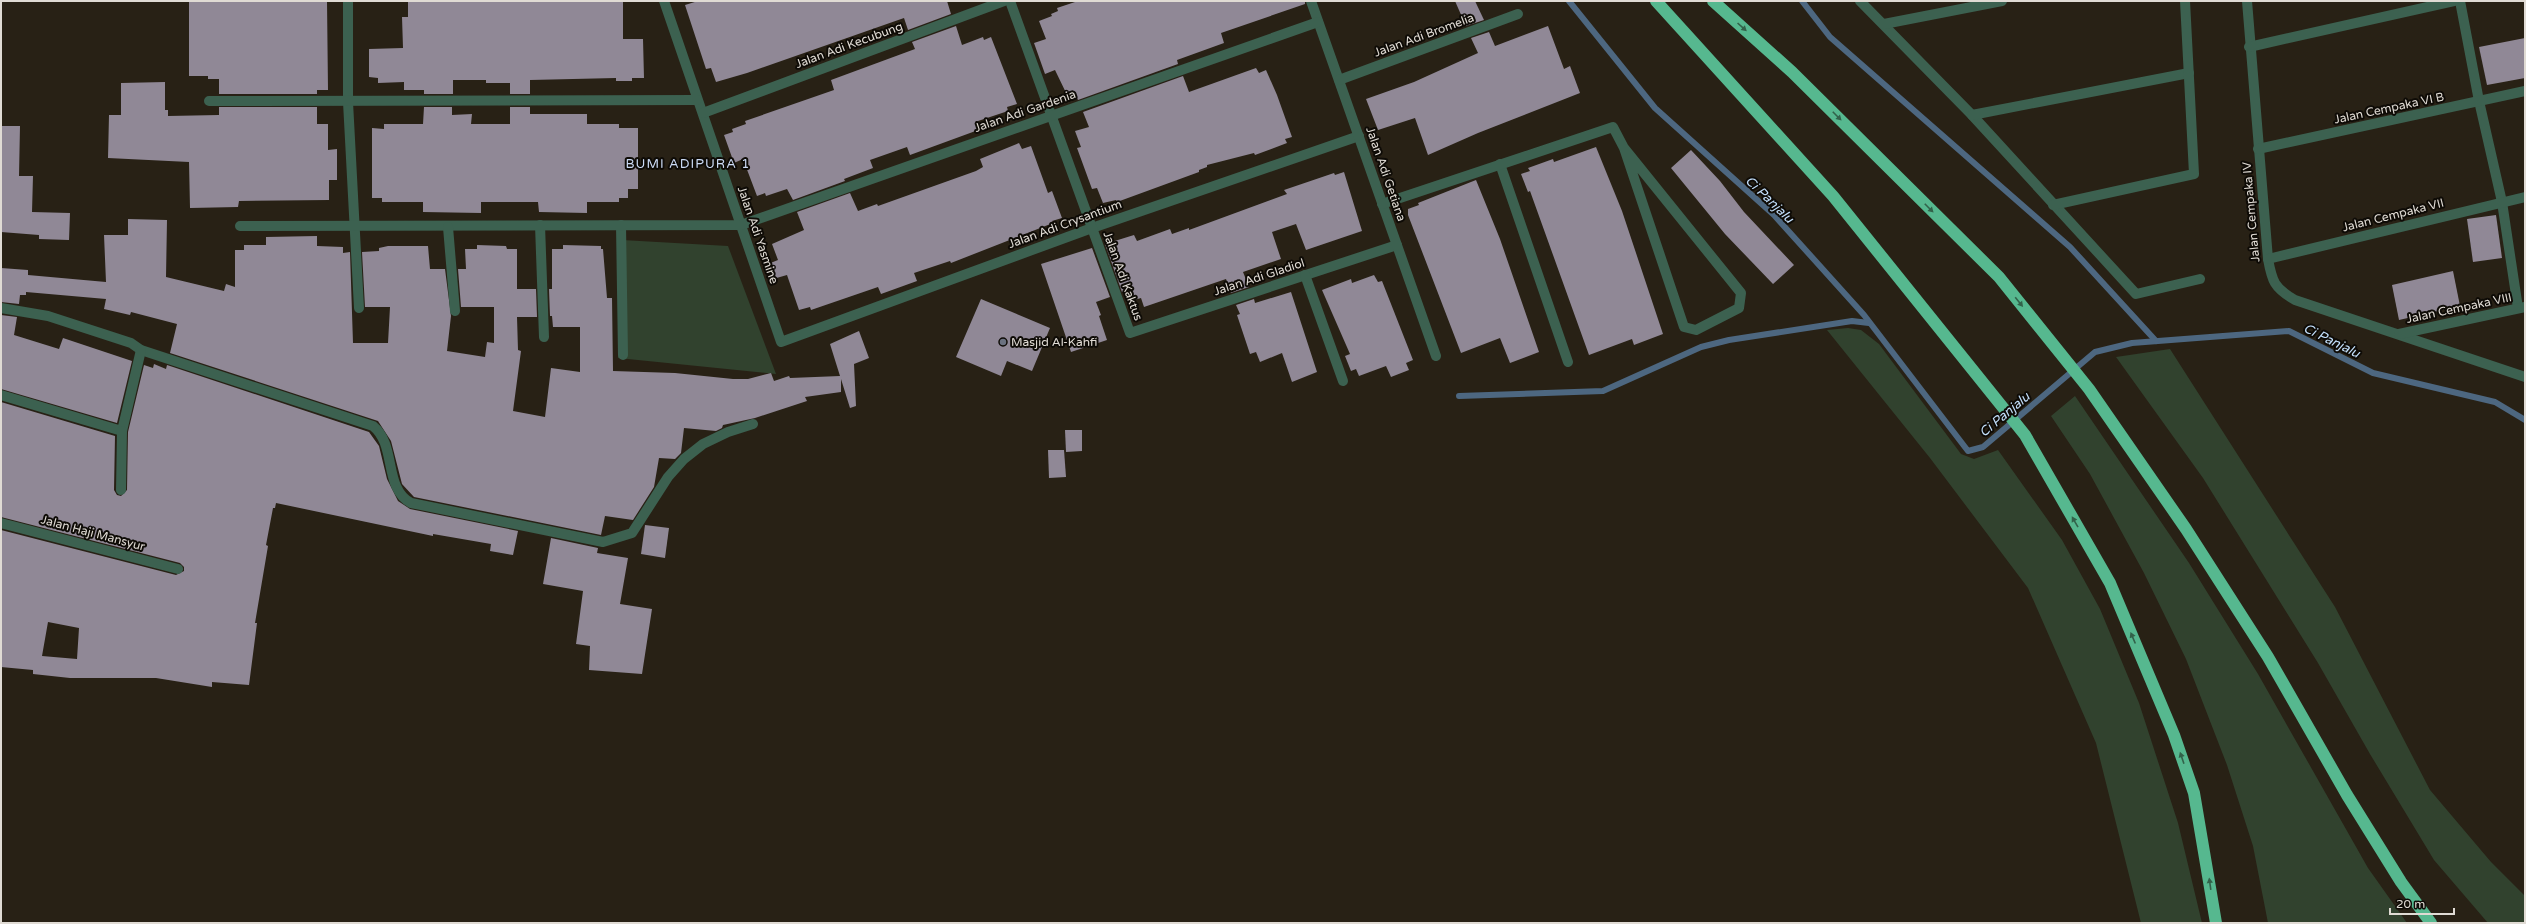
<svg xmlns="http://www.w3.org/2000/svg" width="2526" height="924" viewBox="0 0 2526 924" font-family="'Varela Round',sans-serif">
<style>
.green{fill:#31422e}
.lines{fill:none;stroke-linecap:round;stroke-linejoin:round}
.stream{stroke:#4d6780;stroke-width:6}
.building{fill:#908896;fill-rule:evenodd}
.service{stroke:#3c6150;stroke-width:10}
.minor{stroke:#3c6150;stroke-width:10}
.motorway{stroke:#56b88f;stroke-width:12}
.oneway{fill:#32624a}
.worship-dot{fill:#6b7280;stroke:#0e0b06;stroke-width:1.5}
.labels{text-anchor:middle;stroke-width:4;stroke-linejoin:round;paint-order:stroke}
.street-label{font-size:12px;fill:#e0dbd4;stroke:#0e0b06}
.poi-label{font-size:12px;fill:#e0dbd4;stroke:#0e0b06;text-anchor:start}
.neighbourhood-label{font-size:13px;letter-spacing:1px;fill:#cbdaf4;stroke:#0e0b06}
.water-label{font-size:13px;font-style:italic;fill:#c4e0fc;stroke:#0e0b06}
</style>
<rect width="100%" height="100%" fill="#282115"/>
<g class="green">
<path d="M622,240L728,246L776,374L618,358Z"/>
<path d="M1848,328L1861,330L1879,344L1961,454L1974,459L1998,450L2062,540L2100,609L2139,703L2178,823L2202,923H2141L2096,743L2028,588L1930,458L1827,330Z"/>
<path d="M2170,349L2335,607L2430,790L2491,862L2525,896V923H2488L2434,860L2370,754L2318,663L2203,478L2116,357Z"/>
<path d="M2075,396L2189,563L2258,674L2368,868L2407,923H2268L2253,846L2227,765L2186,659L2144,573L2090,474L2051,416Z"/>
</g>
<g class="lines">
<g class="stream">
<path d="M1569,1L1655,108L1774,215L1864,315L1968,451L1983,447L2095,352L2132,343L2289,331L2373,373L2495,402L2525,420"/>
<path d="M1802,1L1830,37L2070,247L2156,341"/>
<path d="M1459,396L1603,391L1701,347L1729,340L1852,321L1869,323"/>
</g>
</g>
<g class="building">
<path d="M189,1H327L328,90H317V94H219V79H208V76H189Z"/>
<path d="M421,1H623V39H643L644,78H632V81H616V78L530,80V94H510V83H486V80H453V94H424V90H404V82L378,83V78L369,77V49L403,48L402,17H408V2Z"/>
<path d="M698,1H947L951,14L908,30L904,18L747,73L716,82L711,68L706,69L685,5Z"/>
<path d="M1078,1H1305V4L1221,33L1224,43L1177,60L1178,64L1078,100L1076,96L1069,99L1055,70L1045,74L1034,43L1046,39L1039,21L1052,16L1051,14L1058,11L1057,8Z"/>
<path d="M1455,1H1475L1484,20L1466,26Z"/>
<path d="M956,26L962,45L983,37L984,40L991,37L1017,104L1007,107L1008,111L978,121L981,129L910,155L907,147L870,160L873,168L844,179L845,181L793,200L787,189L766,196L765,193L757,196L743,159L734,163L724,135L733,132L732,129L746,124L745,121L834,90L831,80L915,49L912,42Z"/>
<path d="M1548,26L1564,69L1570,66L1580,93L1478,133L1428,155L1415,118L1378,130L1366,99L1414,82L1478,53L1471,38L1489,32L1495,46Z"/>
<path d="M2525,38V78L2487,85L2479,47Z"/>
<path d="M1256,68L1259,73L1266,70L1277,95L1292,137L1285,139L1287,143L1255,155L1254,153L1207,165V167L1199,170V172L1117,202L1116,200L1103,203L1097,188L1092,189L1077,148L1081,147L1075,131L1089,127L1083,112L1183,76L1189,92Z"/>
<path d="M165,82V110H168V116L219,115V107H317V124H328V150L337,149V180H329V200L239,201L238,207L190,208L189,162L108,158L109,115H121V83Z"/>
<path d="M424,107H452V115L472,114L471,124H510V107H530V114H587V124H619V128H638V189H628V198H619V202H587V213L539,212L538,202H481V213L423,212V202H382V198H372V128L384,129V124H423Z"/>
<path d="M2,126H20L19,176H33L32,212L70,213L69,240L39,239V235L1,232Z"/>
<path d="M1019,143L1022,149L1031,146L1048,193L1052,191L1062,218L1052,221L1053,223L951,263L950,261L914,273L917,281L881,294L878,287L811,310L810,307L799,310L787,275L773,279L768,264L778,260L772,244L804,230L797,212L850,193L858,211L877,204L878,206L976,171L983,167L980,159Z"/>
<path d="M1596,147L1622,211L1663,334L1634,345L1632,339L1589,355L1530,191L1528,192L1521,174L1530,171L1528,168L1553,159L1554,162Z"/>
<path d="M1691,150L1720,181L1744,212L1794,265L1773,284L1725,234L1671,168Z"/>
<path d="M1344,172L1362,231L1306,250L1296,224L1272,232L1281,259L1243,272L1249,287L1231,293L1226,279L1144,307L1141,298L1134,300L1130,290L1122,292L1105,244L1134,235L1137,241L1170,229L1172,234L1189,228V230L1287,194L1284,190L1334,173L1335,175Z"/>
<path d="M1476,180L1500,239L1539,352L1510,363L1500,338L1461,353L1408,215V209L1419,205L1418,203Z"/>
<path d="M2496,215L2502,258L2473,262L2467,219Z"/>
<path d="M128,219L167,220L166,277L224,291L226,284L235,287V250H244V245H266V237L317,236V246L343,247V253L350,252L353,343H388L390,307H365L362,252L379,251V248L388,246H428L430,269H445L451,316L447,351L485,357L487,342L494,343V307H461L458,269H466L465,249H477V245L506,246L507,249H517V289H536L537,317H517L518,350L521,351L513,411L545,417L551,368L580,372V327H553L552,316H550L549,289H552V249H563V245L601,246V249H603L607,298H612L613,371L675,373L733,379H748L771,373L774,381L789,376L790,378L840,376L830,344L859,331L869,358L854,364L856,406L850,408L841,379V392L805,397L807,401L755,418L723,425L722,428L716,431L684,428L681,453L675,459L659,458L654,487L633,520L605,516L601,535L414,497L402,484L391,441L378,421L170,353L177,324L131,312L130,315L104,309L106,299L26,292V295H20L19,304L1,302V268L28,270V275L106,282L104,235H128Z"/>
<path d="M1092,248L1110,297L1096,302L1101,315L1099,316L1107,340L1071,352L1041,264Z"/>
<path d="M2453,271L2460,306L2399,320L2392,285Z"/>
<path d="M1374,275L1378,282L1382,281L1413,360L1406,363L1409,370L1391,377L1386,366L1359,376L1356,369L1351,371L1345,356L1350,354L1322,290L1351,279L1352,283Z"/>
<path d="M1291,292L1317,372L1292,382L1282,353L1260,362L1256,352L1250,354L1237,315L1240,314L1236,305L1254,299L1255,303Z"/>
<path d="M981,299L1050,328L1032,371L1007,361L1001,376L956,357Z"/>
<path d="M1,315L17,317L14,335L59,349L63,338L132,361L117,423L1,389Z"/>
<path d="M154,364L166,369L167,365L369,432L379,446L387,479L398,501L410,509L518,531L513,555L490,551L491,544L433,534V536L276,503L275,508H273L266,545L268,546L255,623H257L249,685L212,682V687L156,678H70L33,674V670L1,667V530L176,575L184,571V567L180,563L1,517V402L115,436L114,490L117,495L121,496L127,490L128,432L144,365L153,368ZM48,622L79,628L77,659L42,656Z"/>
<path d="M1065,430H1082V451L1066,452Z"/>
<path d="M1048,450H1064L1066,477L1049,478Z"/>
<path d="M645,525L669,528L665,558L641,554Z"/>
<path d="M551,538L598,548L597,553L628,558L620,604L652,609L642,674L589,670L590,646L576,644L583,591L543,584Z"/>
</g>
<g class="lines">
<path class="service" d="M2460,1L2479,101L2502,202L2518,308"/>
<g class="minor">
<path d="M348,1V102L359,308"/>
<path d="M664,1L781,342L1092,228L1359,136"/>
<path d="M1010,1L1130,333L1397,245"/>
<path d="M1311,1L1436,356"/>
<path d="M1860,1L1972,115L2136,294L2200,279"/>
<path d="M2247,1L2268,259C2272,281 2274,288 2295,300L2525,377"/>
<path d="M1884,24L2002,1"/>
<path d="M2249,47L2454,1"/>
<path d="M1339,80L1518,14"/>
<path d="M209,101L697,100"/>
<path d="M703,113L1004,1"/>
<path d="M1972,115L2189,73"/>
<path d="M2258,149L2525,91"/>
<path d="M1500,164L1568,362"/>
<path d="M1382,204L1613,127L1624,148L1741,293L1739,308L1696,330L1684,327L1624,148"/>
<path d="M2053,205L2194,174L2185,1"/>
<path d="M540,225L544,337"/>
<path d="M621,225L623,355"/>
<path d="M240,226L741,225L1318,22"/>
<path d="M448,227L455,311"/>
<path d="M2268,259L2525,197"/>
<path d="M1305,275L1343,381"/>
<path d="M1,308L48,316L131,343L141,350L373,426C397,445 383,488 411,503L603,542L632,533L668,477L684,459L703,444L728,432L753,424"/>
<path d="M2399,334L2525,307"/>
<path d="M1,395L122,431L141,350"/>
<path d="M121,490L122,431"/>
<path d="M1,523L178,569"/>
</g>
<g class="motorway">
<path d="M1656,1L1833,196L2025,435L2110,583L2174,735L2194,793L2216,923"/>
<path d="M1713,1L1792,72L1999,277L2089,389L2186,529L2268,657L2347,795L2401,882L2431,923"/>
</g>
</g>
<defs><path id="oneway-solid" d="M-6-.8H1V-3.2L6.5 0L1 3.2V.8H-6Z"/></defs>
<g class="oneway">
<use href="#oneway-solid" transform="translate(1742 27) rotate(42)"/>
<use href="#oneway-solid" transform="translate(1837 116) rotate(45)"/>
<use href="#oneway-solid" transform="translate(1929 208) rotate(45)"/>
<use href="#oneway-solid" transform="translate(2019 302) rotate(51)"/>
<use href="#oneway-solid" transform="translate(2075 522) rotate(-120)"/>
<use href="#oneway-solid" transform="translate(2133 638) rotate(-113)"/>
<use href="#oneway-solid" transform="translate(2182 758) rotate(-109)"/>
<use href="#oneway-solid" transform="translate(2210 884) rotate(-98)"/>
</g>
<circle class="worship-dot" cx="1003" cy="342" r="4"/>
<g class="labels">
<g class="street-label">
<text transform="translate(1424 35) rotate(-20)" y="4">Jalan Adi Bromelia</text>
<text transform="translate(849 45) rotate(-20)" y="4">Jalan Adi Kecubung</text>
<text transform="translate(2389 108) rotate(-12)" y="4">Jalan Cempaka VI B</text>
<text transform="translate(1025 111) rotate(-19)" y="4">Jalan Adi Gardenia</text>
<text transform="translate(1386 174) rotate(71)" y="4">Jalan Adi Getiana</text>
<text transform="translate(2251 212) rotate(-95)" y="4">Jalan Cempaka IV</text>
<text transform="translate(2393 215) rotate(-14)" y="4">Jalan Cempaka VII</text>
<text transform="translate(1065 224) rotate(-20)" y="4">Jalan Adi Crysantium</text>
<text transform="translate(758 235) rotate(71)" y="4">Jalan Adi Yasmine</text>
<text transform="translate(1123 276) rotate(70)" y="4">Jalan Adi Kaktus</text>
<text transform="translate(1259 277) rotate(-18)" y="4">Jalan Adi Gladiol</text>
<text transform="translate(2459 308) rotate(-12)" y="4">Jalan Cempaka VIII</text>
<text transform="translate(93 533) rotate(15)" y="4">Jalan Haji Mansyur</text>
</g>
<g class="poi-label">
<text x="1011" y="346">Masjid Al-Kahfi</text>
</g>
<g class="neighbourhood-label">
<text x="688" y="168">BUMI ADIPURA 1</text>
</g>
<g class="water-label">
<text transform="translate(1770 199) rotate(44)" y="5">Ci Panjalu</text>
<text transform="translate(2332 340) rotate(26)" y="5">Ci Panjalu</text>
<text transform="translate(2004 414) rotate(-40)" y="5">Ci Panjalu</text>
</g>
</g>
<rect width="2526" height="924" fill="none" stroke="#e0dbd4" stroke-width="4"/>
<path d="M2390 908v6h64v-6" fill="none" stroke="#e0dbd4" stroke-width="2"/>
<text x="2396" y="908" font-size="12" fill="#e0dbd4" stroke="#0e0b06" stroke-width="3" paint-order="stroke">20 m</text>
</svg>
